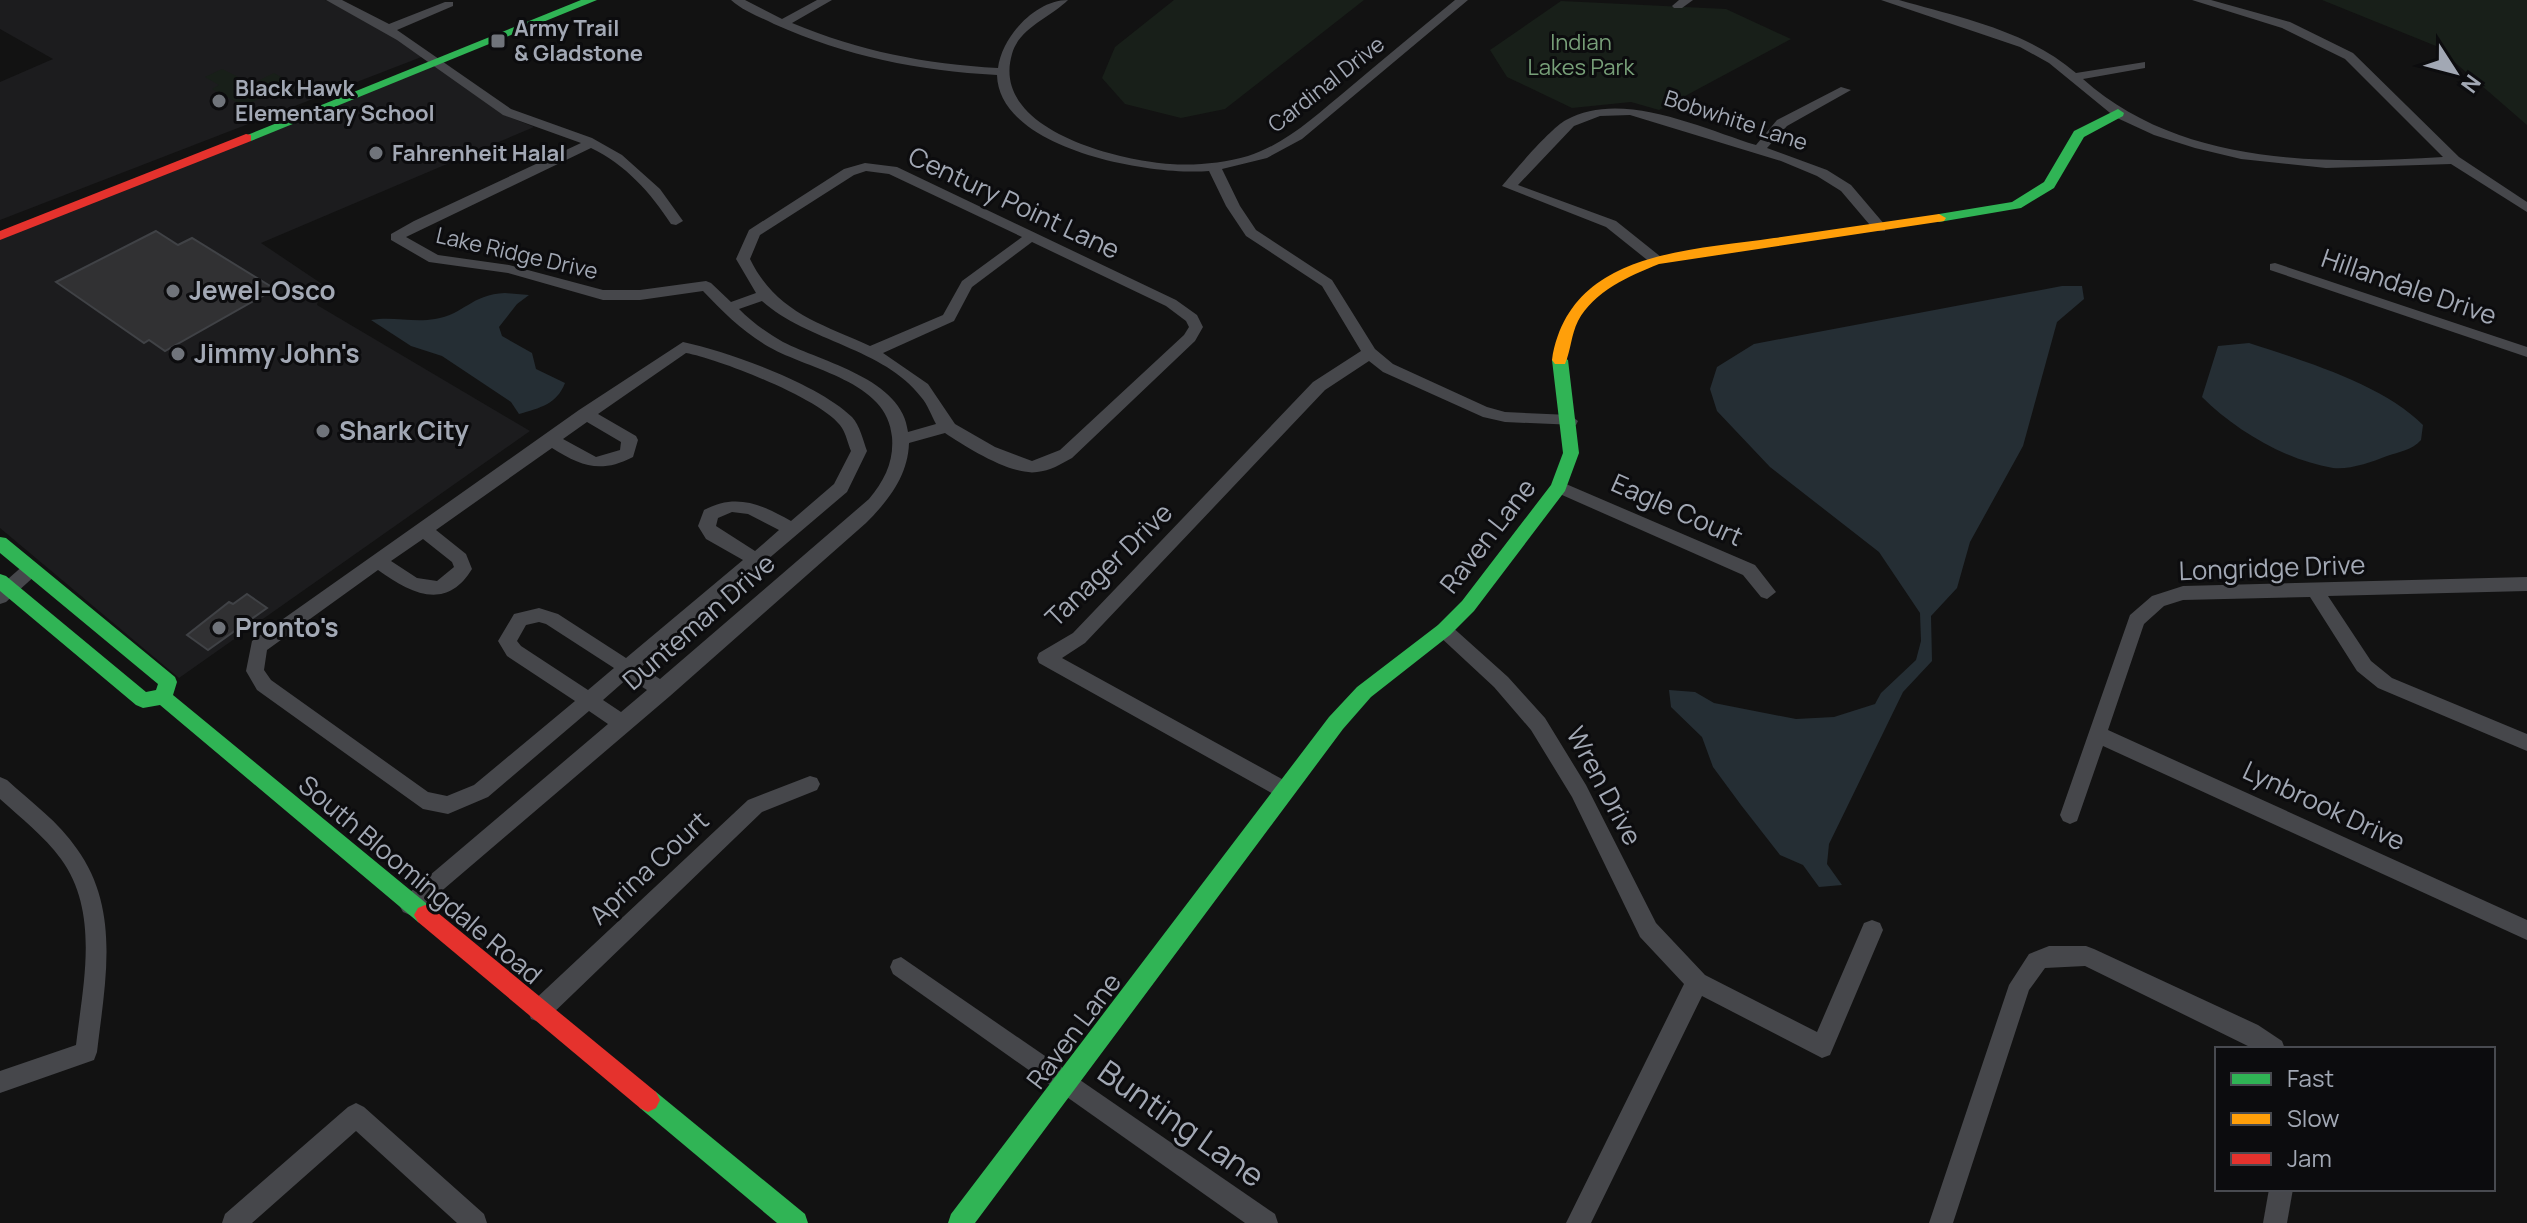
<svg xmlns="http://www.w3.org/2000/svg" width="2527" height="1223" viewBox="0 0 2527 1223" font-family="Manrope,sans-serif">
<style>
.built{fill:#1c1c1e}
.green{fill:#181f19}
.water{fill:#252e34}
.building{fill:#313133;stroke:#404246;stroke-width:2}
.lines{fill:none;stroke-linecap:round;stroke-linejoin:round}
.street{fill:#46474b;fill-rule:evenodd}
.fast{fill:#30b455;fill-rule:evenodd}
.slow{fill:#ff9f0a;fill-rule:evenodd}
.jam{fill:#e5322d;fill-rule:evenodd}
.poi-dot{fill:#70747b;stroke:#0c0c0e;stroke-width:3}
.labels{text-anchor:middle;stroke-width:6;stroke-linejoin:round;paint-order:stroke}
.far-poi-label{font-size:22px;font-weight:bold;fill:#a2a8b4;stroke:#0c0c0e;text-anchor:start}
.far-park-label{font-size:22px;fill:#78a079;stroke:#0c0c0e}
.far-street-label{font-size:22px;fill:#a2a8b4;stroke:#0c0c0e}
.street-label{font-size:26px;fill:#a2a8b4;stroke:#0c0c0e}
.poi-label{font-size:26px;font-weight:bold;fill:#a2a8b4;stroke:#0c0c0e;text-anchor:start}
.near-street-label{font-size:32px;fill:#a2a8b4;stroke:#0c0c0e}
</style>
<rect width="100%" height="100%" fill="#121212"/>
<g class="built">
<path d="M0,0H325L352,11L424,56L0,220V82L53,59L0,29Z"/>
<path d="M435,65L502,114L534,127L261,243L322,284L317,305L530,431L179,678L0,528V239Z"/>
</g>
<g class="green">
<path d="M1174,0H1364L1225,109L1181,118L1125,104L1102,78L1115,47Z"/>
<path d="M2322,0H2527V125L2436,46Z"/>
<path d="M1561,1L1726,9L1791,39L1659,110L1631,102L1572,108L1507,77L1490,50Z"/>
<path d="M222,69L252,84L274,73L292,83L244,106L212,89L219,85L205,77Z"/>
</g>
<g class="water">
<path d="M2062,286H2082L2084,299L2057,322L2023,446L1970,542L1957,588L1931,616L1932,661L1903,692L1829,844L1827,864L1842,885L1819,887L1803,865L1780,855L1741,805L1713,767L1702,737L1671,707L1669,690L1695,692L1714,703L1796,719L1834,717L1875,704L1881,693L1916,660L1921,641L1920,613L1879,552L1770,467L1717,411L1710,389L1717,367L1754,344Z"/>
<path d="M505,293L529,295L517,304L499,327L502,336L532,353L536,369L565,383C557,404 540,408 519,414L511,402L442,356L411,346L371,320C393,316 413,323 435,319C463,315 472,294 505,293Z"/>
<path d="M2249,343C2302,360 2384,385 2423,425L2421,440C2412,450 2399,452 2387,456C2372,462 2349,470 2333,468C2285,460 2235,430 2202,397L2218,346Z"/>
</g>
<g class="building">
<path d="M156,231L178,245L192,238L275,289L165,351L149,340L144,343L56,282Z"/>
<path d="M247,594L267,608L208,650L187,635L229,602L233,604Z"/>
</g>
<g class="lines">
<g class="street">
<path d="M326,0H342L389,24L445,2H453V6L397,30L511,109L592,138L622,155L660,189L683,221L676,225L671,224C650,192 626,165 591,148L406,237L438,255L509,265L603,290H640L706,281L711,283L731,302L756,293L736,259L749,230L844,169L865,163L897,167L1176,300L1197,315L1203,327L1195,341L1072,458C1061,464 1050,471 1037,472C1012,476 966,447 945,433L909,443C908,476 888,501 866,523L670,696L417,912L410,915L403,912L399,905L403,898L608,724L589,711L488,797L448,814L423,809L257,690L246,671L252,641L579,410L683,342C730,352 818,384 852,417C860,426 863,440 867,451L847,492L641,667L660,679L869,499C885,480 894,461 892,437C888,381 809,370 769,347C743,332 723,312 703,291L640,300H603L508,273L429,262L391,240V234L414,221L581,143L503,115L397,40ZM866,171L889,174L1022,237L962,281L943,315L870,346C819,323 776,312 750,259L760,235L854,175ZM1032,242L1166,306L1186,321L1189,327L1184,335L1060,450L1032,461L995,447L955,424L928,384L883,353L954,321L972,287ZM762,301C808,342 884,348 921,397C928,405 931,415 936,424L908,432C903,379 822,362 783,342C767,333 752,322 739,309ZM686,353C719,359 825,400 842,428C846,434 848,444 851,451L834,484L791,521C761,504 736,493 704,510L698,526L706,539L743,560L626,658L558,614L539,608L514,614L498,641L507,656L575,701L474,785L447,796L428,792L271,680L264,670L267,650L378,570C410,593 446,612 472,569L466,554L436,530L552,448C581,466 600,474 633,457L638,440L636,436L598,414ZM587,422L621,442L620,450L596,457L563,439ZM732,512L748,514L779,530L755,551L716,526L718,518ZM423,539L452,562L454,567L437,581L417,578L391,561ZM539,622L546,624L614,668L588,690L521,646L517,641L526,625ZM628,678L647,690L621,712L603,700Z"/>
<path d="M731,0H745L782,19L817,0H832L792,23C859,51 925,64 998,68C1002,37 1035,0 1068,0C1051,17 1019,28 1012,54C990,129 1116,160 1170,164C1195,166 1223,163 1248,156C1288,143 1316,115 1348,89C1383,59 1419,30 1455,0H1468L1302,139L1267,158L1222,169L1240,206L1256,230L1332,280L1375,349L1393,364L1487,407L1505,412L1570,415L1578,421L1576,425L1505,422L1483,417L1383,372L1369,361L1325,390L1085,643L1062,658L1291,784L1294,790L1291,796L1284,799L1277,796L1039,663L1037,658L1039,653L1073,633L1313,382L1361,351L1322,286L1246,236L1226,206L1209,171C1152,176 999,150 997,75C918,71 846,56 774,24C760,17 743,11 731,0Z"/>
<path d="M1679,0H1693L1682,8H1674L1672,6Z"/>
<path d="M1881,0H1899C1961,18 2026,30 2076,73L2145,62V68L2083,79C2179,165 2321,165 2443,157L2345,59L2282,28L2192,0H2211L2290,22L2353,53L2459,157L2527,202V212L2451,164L2326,168L2241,159L2195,148L2154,135L2115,117L2049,63L2020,47Z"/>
<path d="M1841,87L1851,90L1787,126L1767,148L1827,170L1851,185L1885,225V231H1875L1841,191L1817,176L1781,161L1630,115L1600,116L1574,126L1518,185L1616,221L1661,257V263H1651L1606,227L1502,186C1514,171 1551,128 1566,120C1621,89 1701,128 1756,145L1777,120Z"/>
<path d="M2275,263L2527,347V357L2270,270V264Z"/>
<path d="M1559,481L1755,565L1776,592L1767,599L1761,597L1743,575L1553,491L1551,487L1553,483Z"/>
<path d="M31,562L37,564L40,569L37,574L6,602L0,604V586L25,564Z"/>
<path d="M2527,577V591L2328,596L2371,661L2392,678L2527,734V751L2378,688L2357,671L2310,597L2183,600L2164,606L2144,624L2108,730L2527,920V940L2103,746L2077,821L2070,824L2063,821L2060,815L2130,615L2152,596L2183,586Z"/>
<path d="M1444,623L1450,625L1508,677L1545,718L1586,785L1656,923L1705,975L1817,1032L1864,923L1872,920L1880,923L1883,930L1830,1055L1822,1058L1702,996L1591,1223H1566L1684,984L1640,937L1572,797L1531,730L1494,687L1438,635L1435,630L1438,625Z"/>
<path d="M810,776L817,778L820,784L817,790L762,812L547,1019L539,1022L531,1019L528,1011L531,1003L748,800Z"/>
<path d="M0,777L7,780C31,802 59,822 77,849C121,910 105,983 97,1052L94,1060L0,1093V1071L76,1045C83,984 100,913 61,859C44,836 21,818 0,799Z"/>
<path d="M2049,946H2086L2094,949L2258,1025L2282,1041L2285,1049H2254L2085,966L2045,968L2029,990L1953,1223H1929L2009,985L2029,954Z"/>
<path d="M901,957L1275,1214L1278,1223H1245L893,974L890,967L893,960Z"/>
<path d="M356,1103L364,1107L484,1214L487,1223H457L356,1131L252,1223H222L225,1214L348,1107Z"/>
<path d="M2269,1189H2293L2287,1223H2263Z"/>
</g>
<g class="fast">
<path d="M581,0H597L251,141L240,138Z"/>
<path d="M2118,109L2124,113L2123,116L2084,137L2054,188L2021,208L1939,222L1932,218L1939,214L2012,202L2044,182L2074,131Z"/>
<path d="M1560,355L1568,360L1579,453L1565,491L1474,611L1450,635L1371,697L1343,729L975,1223H948L951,1214L1329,717L1357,687L1438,625L1462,601L1551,485L1563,453L1552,360Z"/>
<path d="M0,537L6,538L175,677L177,682L173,695L432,908L436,915L432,922L425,925L418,922L160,705L143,708L136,705L0,591V574L6,576L146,692L156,690L158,684L0,553Z"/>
<path d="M648,1088L656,1092L805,1214L808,1223H777L640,1108L636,1100L640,1092Z"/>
</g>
<path class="slow" d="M1939,214L1946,218L1944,221L1659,264C1629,276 1594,291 1578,321C1571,335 1571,350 1565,364H1555L1552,360C1569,251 1688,251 1774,238C1829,230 1884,222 1939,214Z"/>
<g class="jam">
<path d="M246,134L251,135V141L0,240V231Z"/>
<path d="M425,905L432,908L656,1092L660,1100L656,1108L648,1112L640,1108L418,922L414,915L418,908Z"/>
</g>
</g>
<g class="poi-dot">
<rect x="490" y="33" width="16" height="16" rx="4"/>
<circle cx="219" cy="101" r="8"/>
<circle cx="376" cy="153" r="8"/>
<circle cx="173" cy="291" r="8"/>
<circle cx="178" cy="354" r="8"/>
<circle cx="323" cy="431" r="8"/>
<circle cx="219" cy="628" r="8"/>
</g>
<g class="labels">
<g class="far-poi-label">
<text x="514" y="36">Army Trail<tspan x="514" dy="25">&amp; Gladstone</tspan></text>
<text x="235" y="96">Black Hawk<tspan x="235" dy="25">Elementary School</tspan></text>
<text x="392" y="161">Fahrenheit Halal</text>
</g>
<g class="far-park-label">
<text x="1581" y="50">Indian<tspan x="1581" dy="25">Lakes Park</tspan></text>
</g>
<g class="far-street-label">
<text transform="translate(1326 84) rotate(-38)" y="8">Cardinal Drive</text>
<text transform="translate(1736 120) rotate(18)" y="8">Bobwhite Lane</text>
<text transform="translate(517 253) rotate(13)" y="8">Lake Ridge Drive</text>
</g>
<g class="street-label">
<text transform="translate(1014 203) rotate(25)" y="9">Century Point Lane</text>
<text transform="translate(2409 287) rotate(19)" y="9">Hillandale Drive</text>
<text transform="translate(1677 510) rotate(24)" y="9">Eagle Court</text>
<text transform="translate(1488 536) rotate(-52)" y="9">Raven Lane</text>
<text transform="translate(1109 565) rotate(-44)" y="9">Tanager Drive</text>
<text transform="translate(2272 568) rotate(-2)" y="9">Longridge Drive</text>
<text transform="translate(699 622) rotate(-41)" y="9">Dunteman Drive</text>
<text transform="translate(1604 786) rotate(62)" y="9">Wren Drive</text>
<text transform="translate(2324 806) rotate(25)" y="9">Lynbrook Drive</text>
<text transform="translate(649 868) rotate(-43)" y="9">Aprina Court</text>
<text transform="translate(420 880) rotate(40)" y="9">South Bloomingdale Road</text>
<text transform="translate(1074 1031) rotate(-53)" y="9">Raven Lane</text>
</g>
<g class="poi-label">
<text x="189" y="300">Jewel-Osco</text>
<text x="194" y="363">Jimmy John's</text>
<text x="339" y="440">Shark City</text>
<text x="235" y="637">Pronto's</text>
</g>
<g class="near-street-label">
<text transform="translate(1181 1124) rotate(35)" y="11">Bunting Lane</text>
</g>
</g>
<rect x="2215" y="1047" width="280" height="144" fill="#0c0c0e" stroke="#484a50" stroke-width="2"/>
<rect x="2231" y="1073" width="40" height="12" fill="#30b455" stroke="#484a50" stroke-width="2"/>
<text x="2287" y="1087" font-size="24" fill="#a2a8b4">Fast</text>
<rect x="2231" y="1113" width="40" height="12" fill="#ff9f0a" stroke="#484a50" stroke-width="2"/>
<text x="2287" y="1127" font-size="24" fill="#a2a8b4">Slow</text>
<rect x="2231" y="1153" width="40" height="12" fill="#e5322d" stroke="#484a50" stroke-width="2"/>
<text x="2287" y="1167" font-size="24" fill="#a2a8b4">Jam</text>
<g transform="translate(2455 72) rotate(126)" stroke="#0c0c0e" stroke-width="6" paint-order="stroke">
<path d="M0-6L14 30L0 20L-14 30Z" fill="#a2a8b4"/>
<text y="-12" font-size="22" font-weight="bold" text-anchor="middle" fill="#a2a8b4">N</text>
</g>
</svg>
